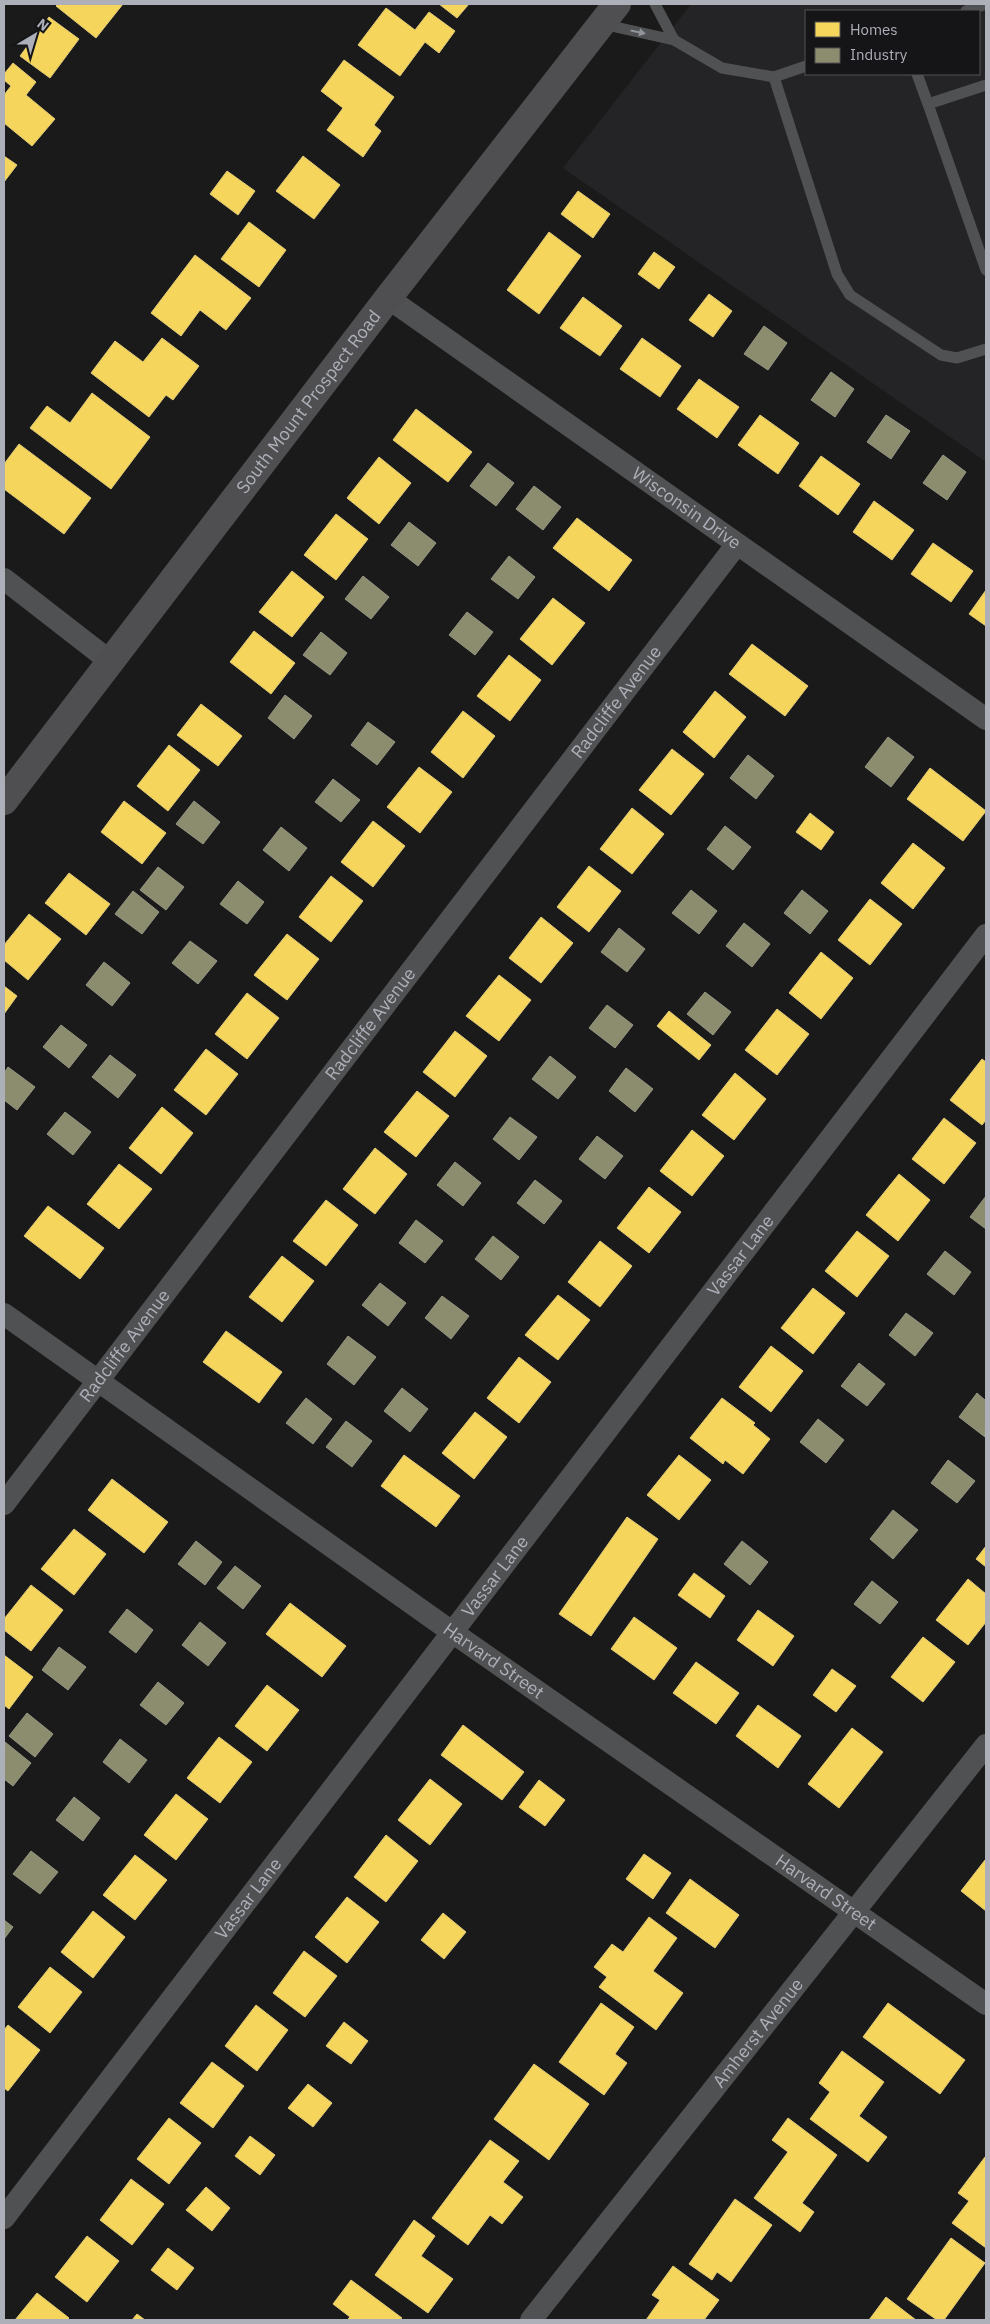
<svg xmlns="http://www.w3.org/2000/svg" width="990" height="2324" viewBox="0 0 990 2324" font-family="'IBM Plex Sans',sans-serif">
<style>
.built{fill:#242426;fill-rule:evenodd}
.homes{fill:#f6d55c;stroke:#e0ca78}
.industry{fill:#8c8c6e;stroke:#969784}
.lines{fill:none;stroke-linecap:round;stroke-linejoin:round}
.service{stroke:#505153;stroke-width:11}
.minor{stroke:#505153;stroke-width:22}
.secondary{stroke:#4f4f51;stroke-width:28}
.oneway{fill:#91949a}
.labels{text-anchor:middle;stroke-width:5;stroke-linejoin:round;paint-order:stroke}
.street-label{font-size:18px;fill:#adb0b9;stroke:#151416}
</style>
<rect width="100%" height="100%" fill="#1a1a1a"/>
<path class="built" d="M691,4H986V462L563,168ZM806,11H979V74H806Z"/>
<g class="homes">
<path d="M58,4H123L96,38L56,6Z"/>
<path d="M439,4H469L457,18Z"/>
<path d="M386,8L415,30L429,12L455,31L439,53L425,42L400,76L358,45Z"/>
<path d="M49,17L79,39L50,78L20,56Z"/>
<path d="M344,60L394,97L374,125L381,131L363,157L327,130L343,108L321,91Z"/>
<path d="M13,63L36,82L26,95L55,119L32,146L4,123V95L11,86L4,80V74Z"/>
<path d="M4,156L17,165L4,182Z"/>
<path d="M303,156L340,185L314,219L276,191Z"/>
<path d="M227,171L255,191L238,215L210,194Z"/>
<path d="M578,191L610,214L593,238L561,214Z"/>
<path d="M249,222L286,250L259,287L221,259Z"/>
<path d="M549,232L581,256L539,314L507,290Z"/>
<path d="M654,252L675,267L659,289L638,274Z"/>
<path d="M195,255L251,298L226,330L200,310L181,336L151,313Z"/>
<path d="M709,294L732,311L713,337L689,320Z"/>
<path d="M583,297L622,326L600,356L560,328Z"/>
<path d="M162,338L199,366L173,400L166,395L149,417L91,373L115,341L143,362Z"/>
<path d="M642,338L681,366L660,397L620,369Z"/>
<path d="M699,379L739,407L717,438L677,409Z"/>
<path d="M92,393L150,437L111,489L30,428L47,406L70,423Z"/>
<path d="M416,409L472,452L448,482L393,440Z"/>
<path d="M760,415L799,443L778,474L738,445Z"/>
<path d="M19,444L91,498L64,534L4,489V464Z"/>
<path d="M821,456L860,484L838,515L799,486Z"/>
<path d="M379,457L411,483L379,524L347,498Z"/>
<path d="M874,501L914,530L892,560L853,532Z"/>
<path d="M336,514L368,539L336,580L304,555Z"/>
<path d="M577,518L632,560L609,591L553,548Z"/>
<path d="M933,543L973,571L951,602L911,574Z"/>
<path d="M292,571L324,597L292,637L259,612Z"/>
<path d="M986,590V626L969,614Z"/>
<path d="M553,598L585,623L552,665L520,639Z"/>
<path d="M254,631L295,663L271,694L230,662Z"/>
<path d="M752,644L808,686L785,716L729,674Z"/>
<path d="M509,655L541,680L510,721L477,696Z"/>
<path d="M715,691L746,717L714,758L683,732Z"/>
<path d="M201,704L242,736L218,766L177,735Z"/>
<path d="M463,711L495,736L463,778L431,752Z"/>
<path d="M169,745L200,770L168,811L137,786Z"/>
<path d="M672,749L704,774L671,815L639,790Z"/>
<path d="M419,767L452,792L420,833L387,807Z"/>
<path d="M930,768L986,811L963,841L907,799Z"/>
<path d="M124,801L166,833L142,864L101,832Z"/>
<path d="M632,808L664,834L632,874L600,849Z"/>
<path d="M810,813L834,832L821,850L796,832Z"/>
<path d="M373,821L405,846L373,887L341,862Z"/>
<path d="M913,843L945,868L913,909L881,883Z"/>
<path d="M589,866L621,891L589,932L557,907Z"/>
<path d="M69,873L110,904L86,935L45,903Z"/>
<path d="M331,876L363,901L331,942L299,917Z"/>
<path d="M870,899L902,924L870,965L838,940Z"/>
<path d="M29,914L61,939L28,980L4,960V945Z"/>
<path d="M541,917L573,943L541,983L509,958Z"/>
<path d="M287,934L319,959L287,1000L254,975Z"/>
<path d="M821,952L853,978L821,1019L789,993Z"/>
<path d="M499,975L531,1000L499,1041L466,1016Z"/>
<path d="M4,986L17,996L4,1014Z"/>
<path d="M247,993L279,1018L247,1059L215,1034Z"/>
<path d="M777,1009L809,1034L777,1075L745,1050Z"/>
<path d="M669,1011L711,1045L699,1060L657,1026Z"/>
<path d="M455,1031L487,1056L455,1097L423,1072Z"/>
<path d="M206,1049L238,1074L206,1115L174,1090Z"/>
<path d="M982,1059L986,1062V1120L982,1125L950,1100Z"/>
<path d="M735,1073L766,1099L734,1140L702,1115Z"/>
<path d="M417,1091L449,1116L416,1157L384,1132Z"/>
<path d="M162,1107L193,1133L161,1174L129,1148Z"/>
<path d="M944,1118L976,1143L944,1184L912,1159Z"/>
<path d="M692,1130L724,1156L692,1196L660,1171Z"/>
<path d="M375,1148L407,1174L375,1214L343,1189Z"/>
<path d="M119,1164L152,1189L119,1229L87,1204Z"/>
<path d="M899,1174L930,1200L898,1241L866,1215Z"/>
<path d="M649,1187L681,1212L649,1253L617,1228Z"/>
<path d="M326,1200L358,1225L326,1266L293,1241Z"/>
<path d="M48,1206L104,1248L80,1279L24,1236Z"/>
<path d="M857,1231L889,1256L857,1297L825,1271Z"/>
<path d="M600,1241L632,1266L600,1307L568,1282Z"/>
<path d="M282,1256L314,1281L282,1322L249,1297Z"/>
<path d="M813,1288L845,1313L813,1354L781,1328Z"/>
<path d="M558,1295L590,1320L558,1360L525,1335Z"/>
<path d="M226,1331L282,1372L259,1403L203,1362Z"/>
<path d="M771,1346L803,1371L771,1412L739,1387Z"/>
<path d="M519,1357L551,1382L519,1423L487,1398Z"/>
<path d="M722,1398L755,1423L753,1425L770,1439L743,1474L725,1460L723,1464L690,1438Z"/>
<path d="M475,1412L507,1437L474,1479L442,1453Z"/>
<path d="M404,1455L460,1496L436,1527L381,1486Z"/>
<path d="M679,1455L711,1480L679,1520L647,1495Z"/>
<path d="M112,1479L168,1522L144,1553L88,1510Z"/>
<path d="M627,1517L658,1539L591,1636L559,1614Z"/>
<path d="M74,1529L106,1554L74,1595L41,1569Z"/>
<path d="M986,1546V1567L976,1559Z"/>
<path d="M694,1573L725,1596L710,1618L678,1595Z"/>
<path d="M968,1579L986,1594V1622L968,1645L936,1620Z"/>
<path d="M31,1585L63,1610L31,1651L4,1630V1619Z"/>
<path d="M290,1603L346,1646L322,1677L266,1634Z"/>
<path d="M758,1610L794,1636L773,1666L737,1640Z"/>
<path d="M634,1617L677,1648L654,1680L611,1649Z"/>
<path d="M923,1637L955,1662L923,1702L891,1677Z"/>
<path d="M4,1655L33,1677L9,1709L4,1705Z"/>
<path d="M696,1662L739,1693L716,1724L673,1693Z"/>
<path d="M832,1669L856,1686L836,1712L813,1695Z"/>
<path d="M267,1685L299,1710L267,1751L235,1726Z"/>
<path d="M758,1705L801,1736L778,1768L736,1736Z"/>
<path d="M463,1725L524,1772L502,1800L441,1755Z"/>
<path d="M852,1728L883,1752L839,1808L808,1784Z"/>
<path d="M219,1737L252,1762L220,1803L187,1778Z"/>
<path d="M430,1779L462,1804L430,1845L398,1820Z"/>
<path d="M539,1780L565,1800L545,1826L519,1807Z"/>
<path d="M176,1794L208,1819L176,1860L144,1835Z"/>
<path d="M386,1835L418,1861L386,1902L354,1877Z"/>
<path d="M644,1854L671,1873L653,1899L626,1879Z"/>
<path d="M135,1855L167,1880L135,1920L103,1895Z"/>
<path d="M985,1860L986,1861V1911L961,1891Z"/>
<path d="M690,1879L739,1915L715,1948L666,1913Z"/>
<path d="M347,1897L379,1922L347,1963L315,1937Z"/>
<path d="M93,1911L125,1937L93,1978L61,1952Z"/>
<path d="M443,1913L466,1932L444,1959L421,1940Z"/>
<path d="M649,1917L677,1938L653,1971L683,1993L656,2030L599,1987L607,1977L594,1967L612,1944L623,1952Z"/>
<path d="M304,1951L337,1976L305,2017L273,1993Z"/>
<path d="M50,1967L82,1992L50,2033L18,2007Z"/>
<path d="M601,2003L634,2027L615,2054L627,2063L604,2095L559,2062Z"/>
<path d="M888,2003L965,2060L940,2094L863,2037Z"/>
<path d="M256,2005L288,2030L257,2071L225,2046Z"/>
<path d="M344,2022L368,2041L351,2064L326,2046Z"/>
<path d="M8,2025L40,2050L8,2091L4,2088V2030Z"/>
<path d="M842,2051L884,2082L859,2116L887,2137L868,2162L810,2119L830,2092L819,2083Z"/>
<path d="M212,2062L244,2086L213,2128L180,2103Z"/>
<path d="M534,2064L589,2104L549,2160L494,2119Z"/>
<path d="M308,2084L332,2103L313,2127L288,2108Z"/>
<path d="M169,2118L201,2143L169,2184L137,2159Z"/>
<path d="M788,2118L837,2155L802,2203L814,2212L800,2232L754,2198L788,2152L772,2140Z"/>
<path d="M250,2136L275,2155L260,2175L235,2156Z"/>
<path d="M490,2140L519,2161L503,2182L523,2197L502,2224L490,2215L468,2245L432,2218Z"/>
<path d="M985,2157L986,2158V2248L952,2223L969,2201L958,2193Z"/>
<path d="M131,2179L164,2204L132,2245L100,2220Z"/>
<path d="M206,2187L230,2208L212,2231L186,2210Z"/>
<path d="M735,2199L772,2225L731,2282L717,2272L712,2280L689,2264Z"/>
<path d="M414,2220L435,2236L421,2256L453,2279L428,2313L375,2275Z"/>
<path d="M87,2236L119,2261L87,2302L55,2277Z"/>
<path d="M951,2238L985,2263L944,2320H937L907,2299Z"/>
<path d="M168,2248L194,2268L177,2290L151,2270Z"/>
<path d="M673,2266L719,2300L704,2320H646L660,2300L652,2295Z"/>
<path d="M351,2280L402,2318L399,2320H347L350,2317L333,2304Z"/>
<path d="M37,2293L69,2318L67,2320H15Z"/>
<path d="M886,2297L916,2320H869Z"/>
<path d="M137,2314L145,2320H132Z"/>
</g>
<g class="industry">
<path d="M764,326L787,343L768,370L744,354Z"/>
<path d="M831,372L854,389L835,417L811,400Z"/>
<path d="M886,415L910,431L891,459L867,442Z"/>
<path d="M943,455L966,472L947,500L923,483Z"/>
<path d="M488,463L514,483L496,506L470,486Z"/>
<path d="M534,486L561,507L543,530L516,509Z"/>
<path d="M409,522L436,543L418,566L391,545Z"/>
<path d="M509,556L535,577L518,599L491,579Z"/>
<path d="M363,576L389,597L371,619L345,599Z"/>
<path d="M467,612L493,632L475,655L449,635Z"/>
<path d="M321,632L347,653L330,675L303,655Z"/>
<path d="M285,695L312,716L294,739L268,718Z"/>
<path d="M368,722L395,742L377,765L351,745Z"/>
<path d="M888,737L914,757L891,787L865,767Z"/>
<path d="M748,755L774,776L756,799L730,778Z"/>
<path d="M333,779L360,800L341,822L315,802Z"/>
<path d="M194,801L220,822L203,844L176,824Z"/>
<path d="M725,826L751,847L733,870L707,849Z"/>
<path d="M281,827L307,848L289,871L263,850Z"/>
<path d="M158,867L184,887L166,910L140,890Z"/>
<path d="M238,881L264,902L247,924L220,904Z"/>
<path d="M691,890L717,911L699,934L672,913Z"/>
<path d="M802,890L828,911L810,934L784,913Z"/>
<path d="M133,891L159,912L142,934L115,914Z"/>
<path d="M744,923L770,944L752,967L726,946Z"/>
<path d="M619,928L645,949L627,972L601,952Z"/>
<path d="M190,941L217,961L198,984L172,963Z"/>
<path d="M104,962L130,983L112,1006L86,985Z"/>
<path d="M705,992L731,1012L713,1035L687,1014Z"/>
<path d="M607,1005L633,1025L615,1048L589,1028Z"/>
<path d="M61,1025L87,1045L69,1068L43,1047Z"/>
<path d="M110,1055L136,1075L118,1098L92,1077Z"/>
<path d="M550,1056L576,1077L558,1099L532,1079Z"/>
<path d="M8,1067L35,1087L17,1110L4,1100V1073Z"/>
<path d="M626,1068L653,1089L635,1112L609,1091Z"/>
<path d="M65,1112L91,1132L73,1155L47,1134Z"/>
<path d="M510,1117L537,1137L519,1160L493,1139Z"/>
<path d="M597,1136L623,1156L605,1179L579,1159Z"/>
<path d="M455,1162L481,1183L463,1206L437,1185Z"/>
<path d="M535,1180L562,1201L544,1224L517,1203Z"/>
<path d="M986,1196V1229L970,1217Z"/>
<path d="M416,1220L443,1241L425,1263L399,1243Z"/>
<path d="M493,1236L519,1257L501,1280L475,1259Z"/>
<path d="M945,1251L971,1272L954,1295L927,1274Z"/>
<path d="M380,1283L406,1303L388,1326L362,1305Z"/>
<path d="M442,1296L469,1316L451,1339L425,1318Z"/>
<path d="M906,1313L933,1333L915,1356L889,1335Z"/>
<path d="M348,1336L376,1357L354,1385L327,1364Z"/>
<path d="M859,1363L885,1384L867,1406L841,1386Z"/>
<path d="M402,1388L428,1409L410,1432L384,1411Z"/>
<path d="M977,1393L986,1401L985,1437L959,1417Z"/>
<path d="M306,1398L332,1419L313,1444L286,1423Z"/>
<path d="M818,1419L844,1440L826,1463L800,1442Z"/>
<path d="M346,1421L372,1441L352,1467L326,1447Z"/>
<path d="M948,1460L975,1481L957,1503L931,1483Z"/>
<path d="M893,1510L918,1530L893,1559L870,1539Z"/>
<path d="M196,1541L222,1562L205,1585L178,1564Z"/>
<path d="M742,1541L768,1562L750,1585L724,1564Z"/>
<path d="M235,1566L261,1586L243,1609L217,1588Z"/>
<path d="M872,1581L898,1602L880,1624L854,1604Z"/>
<path d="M127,1609L153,1630L136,1653L109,1632Z"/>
<path d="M200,1622L226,1643L208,1666L182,1645Z"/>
<path d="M59,1647L86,1667L68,1690L42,1670Z"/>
<path d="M158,1682L184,1703L166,1725L140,1705Z"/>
<path d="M27,1713L53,1734L35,1757L9,1736Z"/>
<path d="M120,1739L147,1760L129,1783L103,1762Z"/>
<path d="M5,1742L31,1763L13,1786L4,1779Z"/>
<path d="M74,1797L100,1818L83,1841L56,1820Z"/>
<path d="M31,1851L58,1872L40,1894L13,1874Z"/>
<path d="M4,1920L13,1927L4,1939Z"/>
</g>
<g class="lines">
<g class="service">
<path d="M655,4L674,40"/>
<path d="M966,11L986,4"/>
<path d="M602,24L674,40L722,68L774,77L806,66"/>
<path d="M917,74L928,104"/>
<path d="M774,77L837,274L850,295L941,355L957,358L986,349"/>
<path d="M986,85L928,104L986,270"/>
</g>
<g class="minor">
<path id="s1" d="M388,298L986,719"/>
<path d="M4,579L111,662"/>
<path id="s2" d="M4,1314L452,1632L986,2004"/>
<path id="s3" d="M4,1504L737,544"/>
<path id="s4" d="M4,2218L986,935"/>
<path id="s5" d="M531,2320L986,1745"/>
</g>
<path class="secondary" id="s6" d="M4,801L388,298L617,4"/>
</g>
<defs><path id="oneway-solid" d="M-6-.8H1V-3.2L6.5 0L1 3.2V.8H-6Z" transform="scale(1.25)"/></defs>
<use class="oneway" href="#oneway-solid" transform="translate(638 32) rotate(12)"/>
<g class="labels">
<g class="street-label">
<text dy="6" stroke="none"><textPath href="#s6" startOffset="502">South Mount Prospect Road</textPath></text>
<text dy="6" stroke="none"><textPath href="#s1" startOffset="365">Wisconsin Drive</textPath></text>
<text dy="6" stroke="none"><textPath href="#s3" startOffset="1009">Radcliffe Avenue</textPath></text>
<text dy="6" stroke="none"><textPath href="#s3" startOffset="604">Radcliffe Avenue</textPath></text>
<text dy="6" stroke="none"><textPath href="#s4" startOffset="1212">Vassar Lane</textPath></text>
<text dy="6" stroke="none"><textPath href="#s3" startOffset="199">Radcliffe Avenue</textPath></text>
<text dy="6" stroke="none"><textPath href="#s4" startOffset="808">Vassar Lane</textPath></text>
<text dy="6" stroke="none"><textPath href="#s2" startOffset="600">Harvard Street</textPath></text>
<text dy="6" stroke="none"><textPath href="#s2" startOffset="1005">Harvard Street</textPath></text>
<text dy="6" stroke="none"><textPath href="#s4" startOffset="402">Vassar Lane</textPath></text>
<text dy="6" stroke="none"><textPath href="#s5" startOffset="366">Amherst Avenue</textPath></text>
</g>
</g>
<rect width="990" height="2324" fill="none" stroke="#adb0b9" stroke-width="10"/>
<rect x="805" y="10" width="175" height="65" fill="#151416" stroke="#525257"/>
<rect x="815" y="22" width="25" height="15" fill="#f6d55c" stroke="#525257"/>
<text x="850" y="35" font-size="15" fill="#adb0b9">Homes</text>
<rect x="815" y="48" width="25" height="15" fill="#8c8c6e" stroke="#525257"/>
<text x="850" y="60" font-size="15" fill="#adb0b9">Industry</text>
<g transform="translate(35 35) rotate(38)" stroke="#151416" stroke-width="4" paint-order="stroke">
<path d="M0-4L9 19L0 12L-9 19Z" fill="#adb0b9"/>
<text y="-8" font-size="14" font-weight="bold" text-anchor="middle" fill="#adb0b9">N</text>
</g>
</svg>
